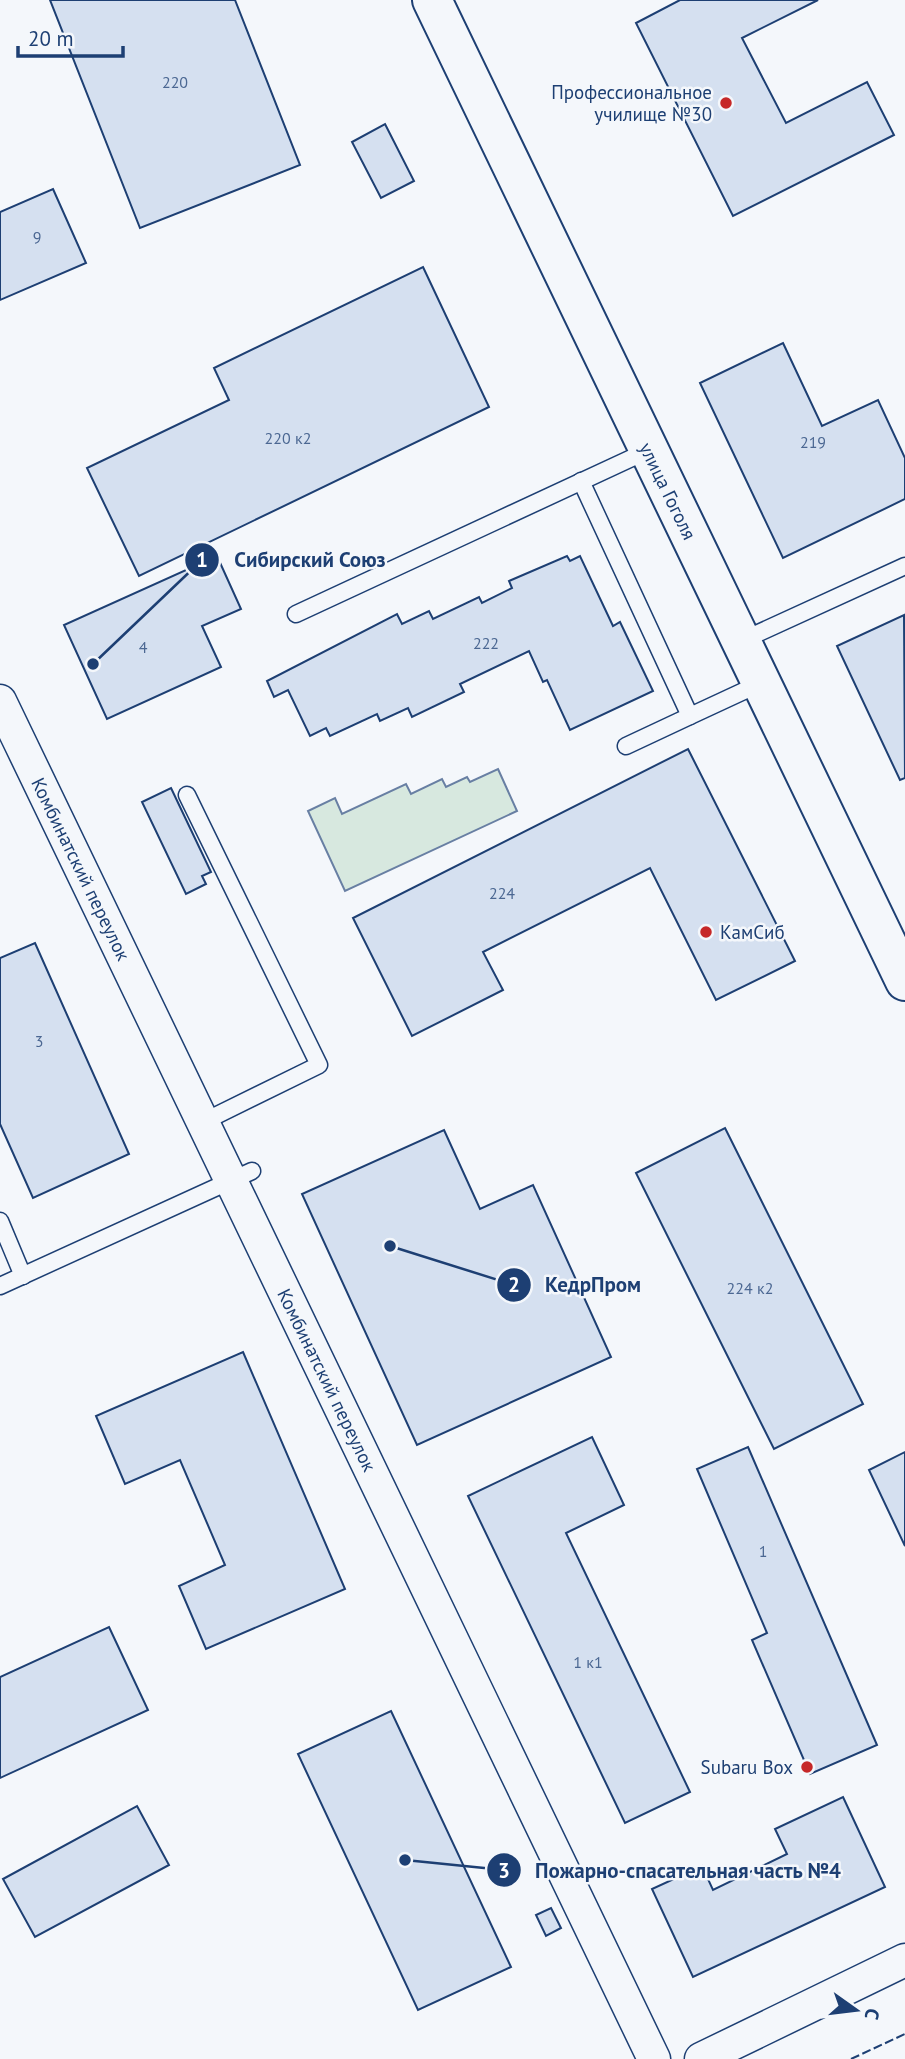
<svg xmlns="http://www.w3.org/2000/svg" width="905" height="2059" viewBox="0 0 905 2059" font-family="'PT Sans',sans-serif">
<style>
.green{fill:#d7e8df;stroke:#687fa3;stroke-width:2}
.building{fill:#d5e0f0;stroke:#1d3f73;stroke-width:2}
.lines{fill:none;stroke-linecap:round;stroke-linejoin:round}
.lane-casing{stroke:#1d3f73;stroke-width:19}
.street-casing{stroke:#1d3f73;stroke-width:35}
.secondary-casing{stroke:#1d3f73;stroke-width:42}
.lane{stroke:#f4f7fb;stroke-width:16}
.street{stroke:#f4f7fb;stroke-width:32}
.secondary{stroke:#f4f7fb;stroke-width:38}
.fence{stroke:#1d3f73;stroke-width:2;stroke-dasharray:9 3.5;stroke-linecap:butt}
.poi-dot{fill:#c62828;stroke:#f4f7fb;stroke-width:2.5}
.labels{text-anchor:middle;stroke-width:5;stroke-linejoin:round;paint-order:stroke}
.number-label{font-size:16px;fill:#4b6792}
.poi-label{font-size:19px;fill:#1d3f73;stroke:#f4f7fb;text-anchor:end}
.street-label{font-size:19px;fill:#1d3f73;stroke:#f4f7fb}
.leader{fill:none;stroke:#1d3f73;stroke-width:2.5}
.callout-dot{fill:#1d3f73;stroke:#f4f7fb;stroke-width:2.5}
.mark-label{font-size:21px;text-anchor:middle;font-weight:bold;fill:#fff}
.callout-label{font-size:21px;text-anchor:middle;font-weight:bold;fill:#1d3f73;stroke:#f4f7fb;stroke-width:5;stroke-linejoin:round;paint-order:stroke}
</style>
<rect width="100%" height="100%" fill="#f4f7fb"/>
<path class="green" d="M498,769L517,811L345,891L308,811L335,798L342,814L406,784L411,794L442,779L446,787L467,777L470,782Z"/>
<g class="building">
<path d="M50,0H235L300,165L140,228Z"/>
<path d="M680,0H818L742,38L786,123L867,82L894,135L733,216L636,23Z"/>
<path d="M385,124L414,181L381,198L352,142Z"/>
<path d="M53,189L86,263L0,300V212Z"/>
<path d="M423,267L489,407L139,576L87,468L229,400L214,368Z"/>
<path d="M783,343L822,426L878,400L905,458V499L783,558L700,383Z"/>
<path d="M217,556L241,609L202,626L221,667L107,719L64,625Z"/>
<path d="M567,556L570,561L580,556L613,626L620,622L653,691L570,730L547,680L543,682L529,651L460,684L464,692L412,717L408,708L380,721L377,714L330,736L326,728L310,736L288,690L274,697L267,681L397,614L402,624L429,611L433,619L479,597L482,603L512,588L509,581Z"/>
<path d="M904,615L905,778L900,780L837,646Z"/>
<path d="M688,749L795,961L716,1000L650,868L483,952L503,990L412,1036L353,918Z"/>
<path d="M171,788L211,872L202,876L206,884L186,894L142,802Z"/>
<path d="M35,943L129,1154L33,1198L0,1124V958Z"/>
<path d="M725,1128L863,1404L774,1449L636,1173Z"/>
<path d="M444,1130L480,1209L533,1185L611,1357L417,1445L302,1194Z"/>
<path d="M243,1352L345,1589L206,1649L179,1586L225,1565L180,1460L125,1484L96,1416Z"/>
<path d="M592,1437L624,1505L566,1533L690,1792L625,1823L468,1496Z"/>
<path d="M748,1447L877,1745L810,1774L752,1640L767,1633L697,1469Z"/>
<path d="M905,1452V1546L869,1470Z"/>
<path d="M109,1627L148,1710L0,1778V1677Z"/>
<path d="M391,1711L511,1967L418,2010L298,1754Z"/>
<path d="M843,1797L885,1887L693,1977L652,1889L702,1866L713,1890L787,1854L775,1829Z"/>
<path d="M137,1806L169,1865L35,1937L3,1879Z"/>
<path d="M551,1908L561,1928L546,1936L536,1915Z"/>
</g>
<g class="lines">
<g class="lane-casing">
<g id="lane">
<path d="M581,481L690,716L626,746"/>
<path d="M296,614L649,450"/>
<path d="M741,641L905,566"/>
<path d="M690,716L761,683"/>
<path d="M187,795L319,1065L203,1122"/>
<path d="M0,1221L23,1276"/>
<path d="M0,1286L252,1171"/>
</g>
</g>
<g class="street-casing">
<g id="street">
<path d="M0,701L654,2059"/>
<path d="M701,2059L905,1960"/>
</g>
</g>
<g class="secondary-casing">
<path id="secondary" d="M432,0L905,981"/>
</g>
<use href="#lane" class="lane"/>
<use href="#street" class="street"/>
<use href="#secondary" class="secondary"/>
<path class="fence" d="M851,2059L905,2034"/>
</g>
<g class="poi-dot">
<circle cx="726" cy="103" r="7"/>
<circle cx="706" cy="932" r="7"/>
<circle cx="807" cy="1767" r="7"/>
</g>
<g class="labels">
<g class="number-label">
<text x="175" y="88">220</text>
<text x="37" y="243">9</text>
<text x="288" y="444">220 к2</text>
<text x="813" y="448">219</text>
<text x="486" y="649">222</text>
<text x="143" y="653">4</text>
<text x="502" y="899">224</text>
<text x="39" y="1047">3</text>
<text x="750" y="1294">224 к2</text>
<text x="763" y="1557">1</text>
<text x="588" y="1668">1 к1</text>
</g>
<g class="poi-label">
<text x="712" y="99">Профессиональное<tspan x="712" dy="22">училище №30</tspan></text>
<text x="720" y="939" text-anchor="start">КамСиб</text>
<text x="793" y="1774">Subaru Box</text>
</g>
<g class="street-label">
<text transform="translate(668 491) rotate(64)" y="7">улица Гоголя</text>
<text transform="translate(81 869) rotate(64)" y="7">Комбинатский переулок</text>
<text transform="translate(327 1380) rotate(64)" y="7">Комбинатский переулок</text>
</g>
</g>
<path class="leader" d="M93 664L202 560M390 1246L514 1285M405 1860L504 1870"/>
<g class="callout-dot">
<circle cx="93" cy="664" r="7"/>
<circle cx="390" cy="1246" r="7"/>
<circle cx="405" cy="1860" r="7"/>
<circle cx="202" cy="560" r="18"/>
<circle cx="514" cy="1285" r="18"/>
<circle cx="504" cy="1870" r="18"/>
</g>
<g class="mark-label">
<text x="202" y="567">1</text>
<text x="514" y="1292">2</text>
<text x="504" y="1878">3</text>
</g>
<g class="callout-label">
<text x="310" y="567">Сибирский Союз</text>
<text x="593" y="1292">КедрПром</text>
<text x="688" y="1878">Пожарно-спасательная часть №4</text>
</g>
<g transform="translate(856 2010) rotate(104)" stroke="#f4f7fb" stroke-width="5" paint-order="stroke">
<path d="M0-5L12 26L0 18L-12 26Z" fill="#1d3f73"/>
<text y="-10" font-size="19" font-weight="bold" text-anchor="middle" fill="#1d3f73">С</text>
</g>
<path d="M18 46v10h105v-10" fill="none" stroke="#1d3f73" stroke-width="3.5"/>
<text x="28" y="46" font-size="21" fill="#1d3f73" stroke="#f4f7fb" stroke-width="5" paint-order="stroke">20 m</text>
</svg>
